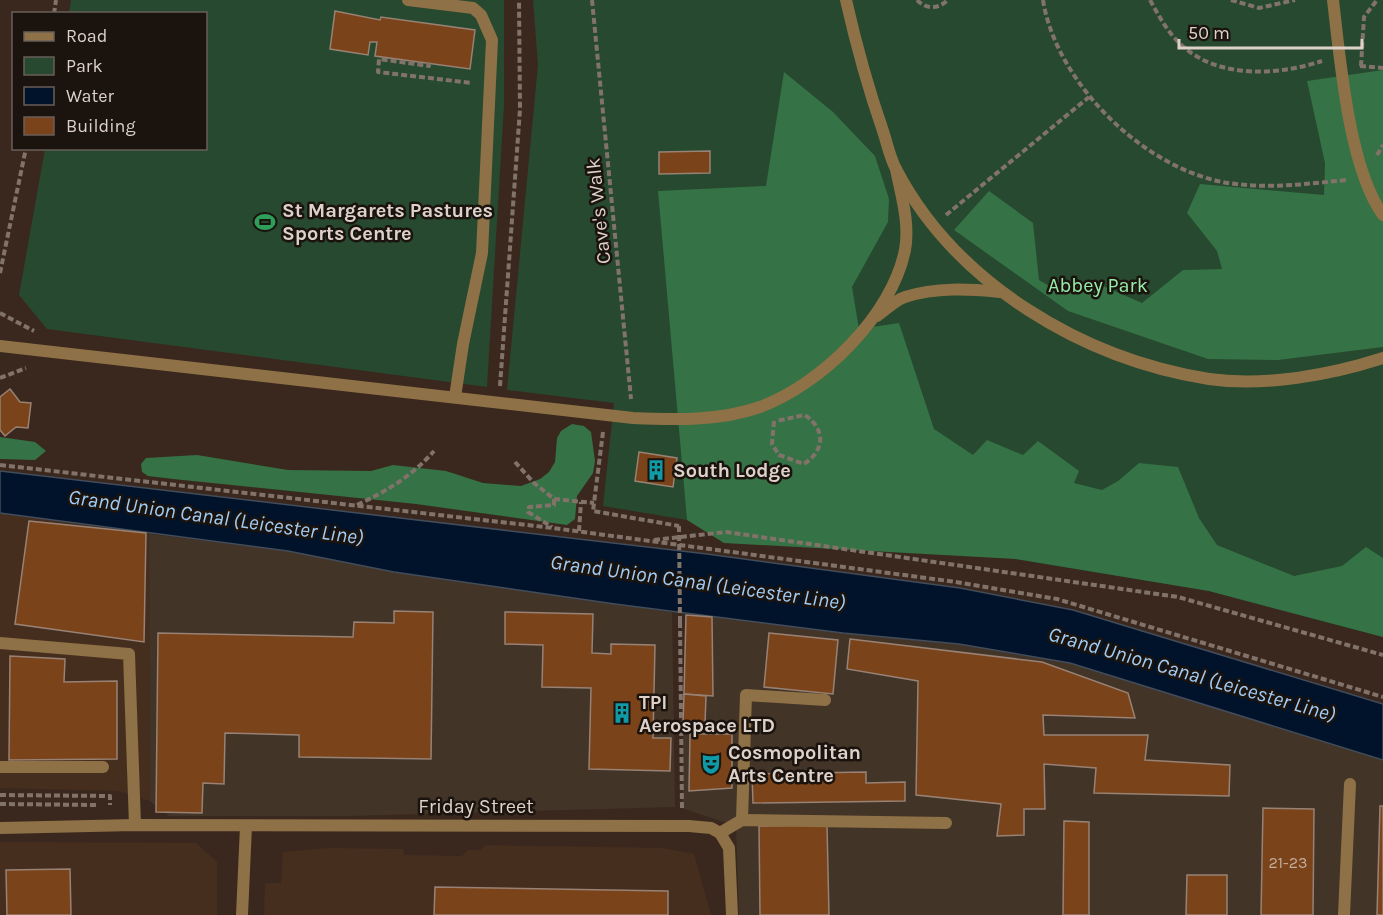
<svg xmlns="http://www.w3.org/2000/svg" width="1383" height="915" viewBox="0 0 1383 915" font-family="Karla,sans-serif">
<style>
.built{fill:#462e1f}
.industrial{fill:#433428}
.green{fill:#26492f}
.forest{fill:#357245}
.water{fill:#00132a;stroke:#424c5a;stroke-width:1.5}
.building{fill:#7b4319;stroke:#978275;stroke-width:1.5}
.lines{fill:none;stroke-linecap:round;stroke-linejoin:round}
.path{stroke:#82736a;stroke-width:4;stroke-dasharray:6 3;stroke-linecap:butt}
.lane{stroke:#8e7146;stroke-width:12}
.street{stroke:#8e7146;stroke-width:12}
.path-bridge{stroke:#82736a;stroke-width:4;stroke-dasharray:6 3;stroke-linecap:butt}
.labels{text-anchor:middle;stroke-width:5;stroke-linejoin:round;paint-order:stroke}
.number-label{font-size:16px;fill:#c4ae9e}
.poi-label{font-size:20px;font-weight:bold;fill:#ddd1ca;stroke:#1b130e;text-anchor:start}
.street-label{font-size:20px;fill:#ddd1ca;stroke:#1b130e}
.park-label{font-size:20px;fill:#95eca9;stroke:#1b130e}
.water-label{font-size:21px;font-style:italic;fill:#a0ccf6;stroke:#1b130e}
</style>
<rect width="100%" height="100%" fill="#3a281e"/>
<g class="built">
<path d="M0,513L149,534L150,801L120,791L0,788Z"/>
<path d="M0,842L196,843L217,862V915H0Z"/>
<path d="M486,845L662,848L694,854L711,915H264L265,883H281L283,852L329,848L403,849L404,855L462,856L468,850H480Z"/>
</g>
<g class="industrial">
<path d="M149,534L288,551L394,572L672,612L675,807L349,816H169L150,801Z"/>
<path d="M693,614L959,644L1070,663L1383,760V915H739L736,826L682,808L685,617Z"/>
</g>
<g class="green">
<path d="M71,0H504V105L487,387L47,329L19,295L45,149L206,148V14L69,13Z"/>
<path d="M533,0H1383V637L1209,591L911,542L687,520L603,506L614,403L507,390L538,65Z"/>
</g>
<g class="forest">
<path d="M1383,70V347L1278,360L1208,359L1068,311L954,230L989,191L1033,223L1039,280L1056,290L1094,282L1142,303L1183,270L1222,269L1217,251L1187,213L1200,184L1324,195L1325,163L1307,81Z"/>
<path d="M784,72L833,112L875,156L889,199L888,222L852,287L859,329L899,323L934,429L973,455L987,440L1023,455L1038,441L1079,471L1074,483L1102,490L1118,481L1139,463L1178,467L1199,518L1217,545L1294,576L1342,566L1366,547L1383,558V637L1209,591L1016,559L724,543L687,520L658,191L766,186Z"/>
<path d="M572,424L584,426L591,432L595,461L593,473L577,496L575,519L567,525L416,504L173,479L148,476L142,472L141,464L146,458L197,455L288,470L371,471L393,465L446,471L483,483L521,486L540,479L549,472L555,462L557,438L561,431Z"/>
<path d="M0,437L35,442L46,451L35,460L0,459Z"/>
</g>
<path class="water" d="M0,471L707,554L960,588L1073,610L1383,704V760L1070,663L959,644L843,633L615,604L394,572L288,551L0,513Z"/>
<g class="building">
<path d="M335,11L380,20L381,17L475,30L470,69L375,56L377,42H370L368,55L330,49Z"/>
<path d="M710,151V173L659,174V152Z"/>
<path d="M10,389L20,402L31,403L28,428L16,427L5,436L0,430V397Z"/>
<path d="M639,452L677,458L673,487L635,481Z"/>
<path d="M29,521L146,533L144,642L15,624Z"/>
<path d="M394,611L433,612L431,759L299,757V735L225,733L224,784L203,783L202,813L156,812L158,633L353,637L354,622L394,623Z"/>
<path d="M505,612L593,614L592,653L611,654V644L655,645L653,738H671L670,771L589,769L591,688L542,687L543,645L505,644Z"/>
<path d="M686,615L712,617L713,696L684,694Z"/>
<path d="M769,633L838,640L833,694L764,687Z"/>
<path d="M850,639L1042,662L1128,693L1135,718L1043,715L1044,735H1148L1145,760L1230,765L1229,796L1094,793L1096,768L1044,764L1045,809H1024V835L997,836L1001,804L916,795L918,681L847,669Z"/>
<path d="M10,656L65,659L64,682L117,681V759L9,760Z"/>
<path d="M684,694L706,696L705,724L683,722Z"/>
<path d="M690,734H732V788L689,791Z"/>
<path d="M866,772V783L905,782V801L753,803L752,774Z"/>
<path d="M1380,806H1383V915H1377Z"/>
<path d="M1263,808L1314,809L1313,915H1261Z"/>
<path d="M1064,821L1089,822V915H1063Z"/>
<path d="M827,825L829,915H760L759,826Z"/>
<path d="M70,869L71,915H7L6,870Z"/>
<path d="M1187,875H1227V915H1186Z"/>
<path d="M435,887L668,891V915H434Z"/>
</g>
<g class="lines">
<g class="path">
<path d="M592,0L631,399"/>
<path d="M917,0C927,10 938,9 948,0"/>
<path d="M1043,0C1056,83 1145,170 1228,183C1267,189 1307,184 1346,180"/>
<path d="M1150,0C1160,18 1169,35 1185,48C1221,79 1280,75 1322,61"/>
<path d="M1231,0L1259,8L1295,0"/>
<path d="M54,14L56,0"/>
<path d="M428,63L429,66L379,59L378,72L472,83"/>
<path d="M1360,66L1383,68"/>
<path d="M1361,66L1364,17L1377,0"/>
<path d="M1377,155L1383,145"/>
<path d="M946,215L1089,97"/>
<path d="M0,273L26,148"/>
<path d="M0,313L34,331"/>
<path d="M0,378L26,368"/>
<path d="M500,386L520,109L519,0"/>
<path d="M774,421L772,444L779,455L804,464C825,450 826,430 805,415L776,421"/>
<path d="M603,432L593,511L679,526"/>
<path d="M515,462L534,483L554,499V505L529,507L528,512L552,527"/>
<path d="M0,465L553,528L956,582L1057,599L1383,697"/>
<path d="M554,499L594,503"/>
<path d="M357,505C387,491 412,476 434,451"/>
<path d="M579,531L581,502"/>
<path d="M654,540L726,532L1178,597L1383,655"/>
<path d="M680,622L682,808"/>
<path d="M0,795L110,796V805"/>
<path d="M0,804L98,805"/>
</g>
<g class="lane">
<path d="M408,0L473,8L481,15L492,40L482,253L463,344L455,397"/>
<path d="M846,0C856,44 868,88 883,131C887,143 890,158 896,169C956,284 1083,359 1209,379C1264,387 1331,375 1383,358"/>
<path d="M1333,0C1340,59 1349,169 1383,215"/>
<path d="M877,316C886,310 895,300 905,297C936,287 969,289 1000,292"/>
<path d="M0,346L633,418C675,420 720,421 760,407C822,384 892,315 905,250C910,223 901,195 896,169"/>
<path d="M0,643L129,654L135,825"/>
<path d="M0,767H103"/>
<path d="M742,820L746,695L825,700"/>
<path d="M1344,915L1350,784"/>
</g>
<g class="street">
<path d="M0,828L135,825L689,826L711,828L720,833L742,820L946,823"/>
<path d="M720,833L729,848L732,915"/>
<path d="M242,915L246,826"/>
</g>
<path class="path-bridge" d="M679,526L680,622"/>
</g>
<defs>
<g id="stadium-bare" transform="scale(1.62)"><path d="M0-5a6.5 5 0 1 0 0 10a6.5 5 0 1 0 0-10ZM-3.5-1.8h7v3.6h-7Z" fill="#2e9e5b" stroke="#1b130e" stroke-width="2.5" paint-order="stroke"/></g>
<g id="building-bare" transform="scale(1.62)"><path d="M-4-6H4V6H1V3H-1V6H-4ZM-2.5-4.3h1.7v1.8h-1.7ZM.8-4.3h1.7v1.8H.8ZM-2.5-1h1.7V.8h-1.7ZM.8-1h1.7V.8H.8Z" fill="#0f9aa8" stroke="#1b130e" stroke-width="2.5" paint-order="stroke"/></g>
<g id="theatre-bare" transform="scale(1.62)"><path d="M-5-5.5Q0-4 5-5.5V0Q5 5 0 6Q-5 5-5 0ZM-3.3-2.5H-1v1.5H-3.3ZM1-2.5H3.3v1.5H1ZM-2.8 1Q0 5.5 2.8 1Z" fill="#0f9aa8" stroke="#1b130e" stroke-width="2.5" paint-order="stroke"/></g>
</defs>
<g fill-rule="evenodd">
<use href="#stadium-bare" x="265" y="222"/>
<use href="#building-bare" x="656" y="470"/>
<use href="#building-bare" x="622" y="713"/>
<use href="#theatre-bare" x="711" y="764"/>
</g>
<g class="labels">
<g class="number-label">
<text x="1288" y="868">21-23</text>
</g>
<g class="poi-label">
<text x="282" y="217">St Margarets Pastures<tspan x="282" dy="23">Sports Centre</tspan></text>
<text x="673" y="477">South Lodge</text>
<text x="639" y="709">TPI<tspan x="639" dy="23">Aerospace LTD</tspan></text>
<text x="728" y="759">Cosmopolitan<tspan x="728" dy="23">Arts Centre</tspan></text>
</g>
<g class="street-label">
<text transform="translate(598 211) rotate(-96)" y="7">Cave's Walk</text>
<text x="476" y="813">Friday Street</text>
</g>
<g class="park-label">
<text x="1098" y="292">Abbey Park</text>
</g>
<g class="water-label">
<text transform="translate(216 517) rotate(8)" y="7">Grand Union Canal (Leicester Line)</text>
<text transform="translate(698 582) rotate(8)" y="7">Grand Union Canal (Leicester Line)</text>
<text transform="translate(1192 674) rotate(16)" y="7">Grand Union Canal (Leicester Line)</text>
</g>
</g>
<rect x="12" y="12" width="195" height="138" fill="#1b130e" stroke="#695f59" stroke-width="1.5"/>
<rect x="24" y="32" width="30" height="9" fill="#8e7146" stroke="#695f59" stroke-width="1.5"/>
<text x="66" y="42" font-size="18" fill="#ddd1ca">Road</text>
<rect x="24" y="57" width="30" height="18" fill="#26492f" stroke="#695f59" stroke-width="1.5"/>
<text x="66" y="72" font-size="18" fill="#ddd1ca">Park</text>
<rect x="24" y="87" width="30" height="18" fill="#00132a" stroke="#695f59" stroke-width="1.5"/>
<text x="66" y="102" font-size="18" fill="#ddd1ca">Water</text>
<rect x="24" y="117" width="30" height="18" fill="#7b4319" stroke="#695f59" stroke-width="1.5"/>
<text x="66" y="132" font-size="18" fill="#ddd1ca">Building</text>
<path d="M1179 39v9h183v-9" fill="none" stroke="#ddd1ca" stroke-width="3"/>
<text x="1188" y="39" font-size="18" fill="#ddd1ca" stroke="#1b130e" stroke-width="4.5" paint-order="stroke">50 m</text>
</svg>
